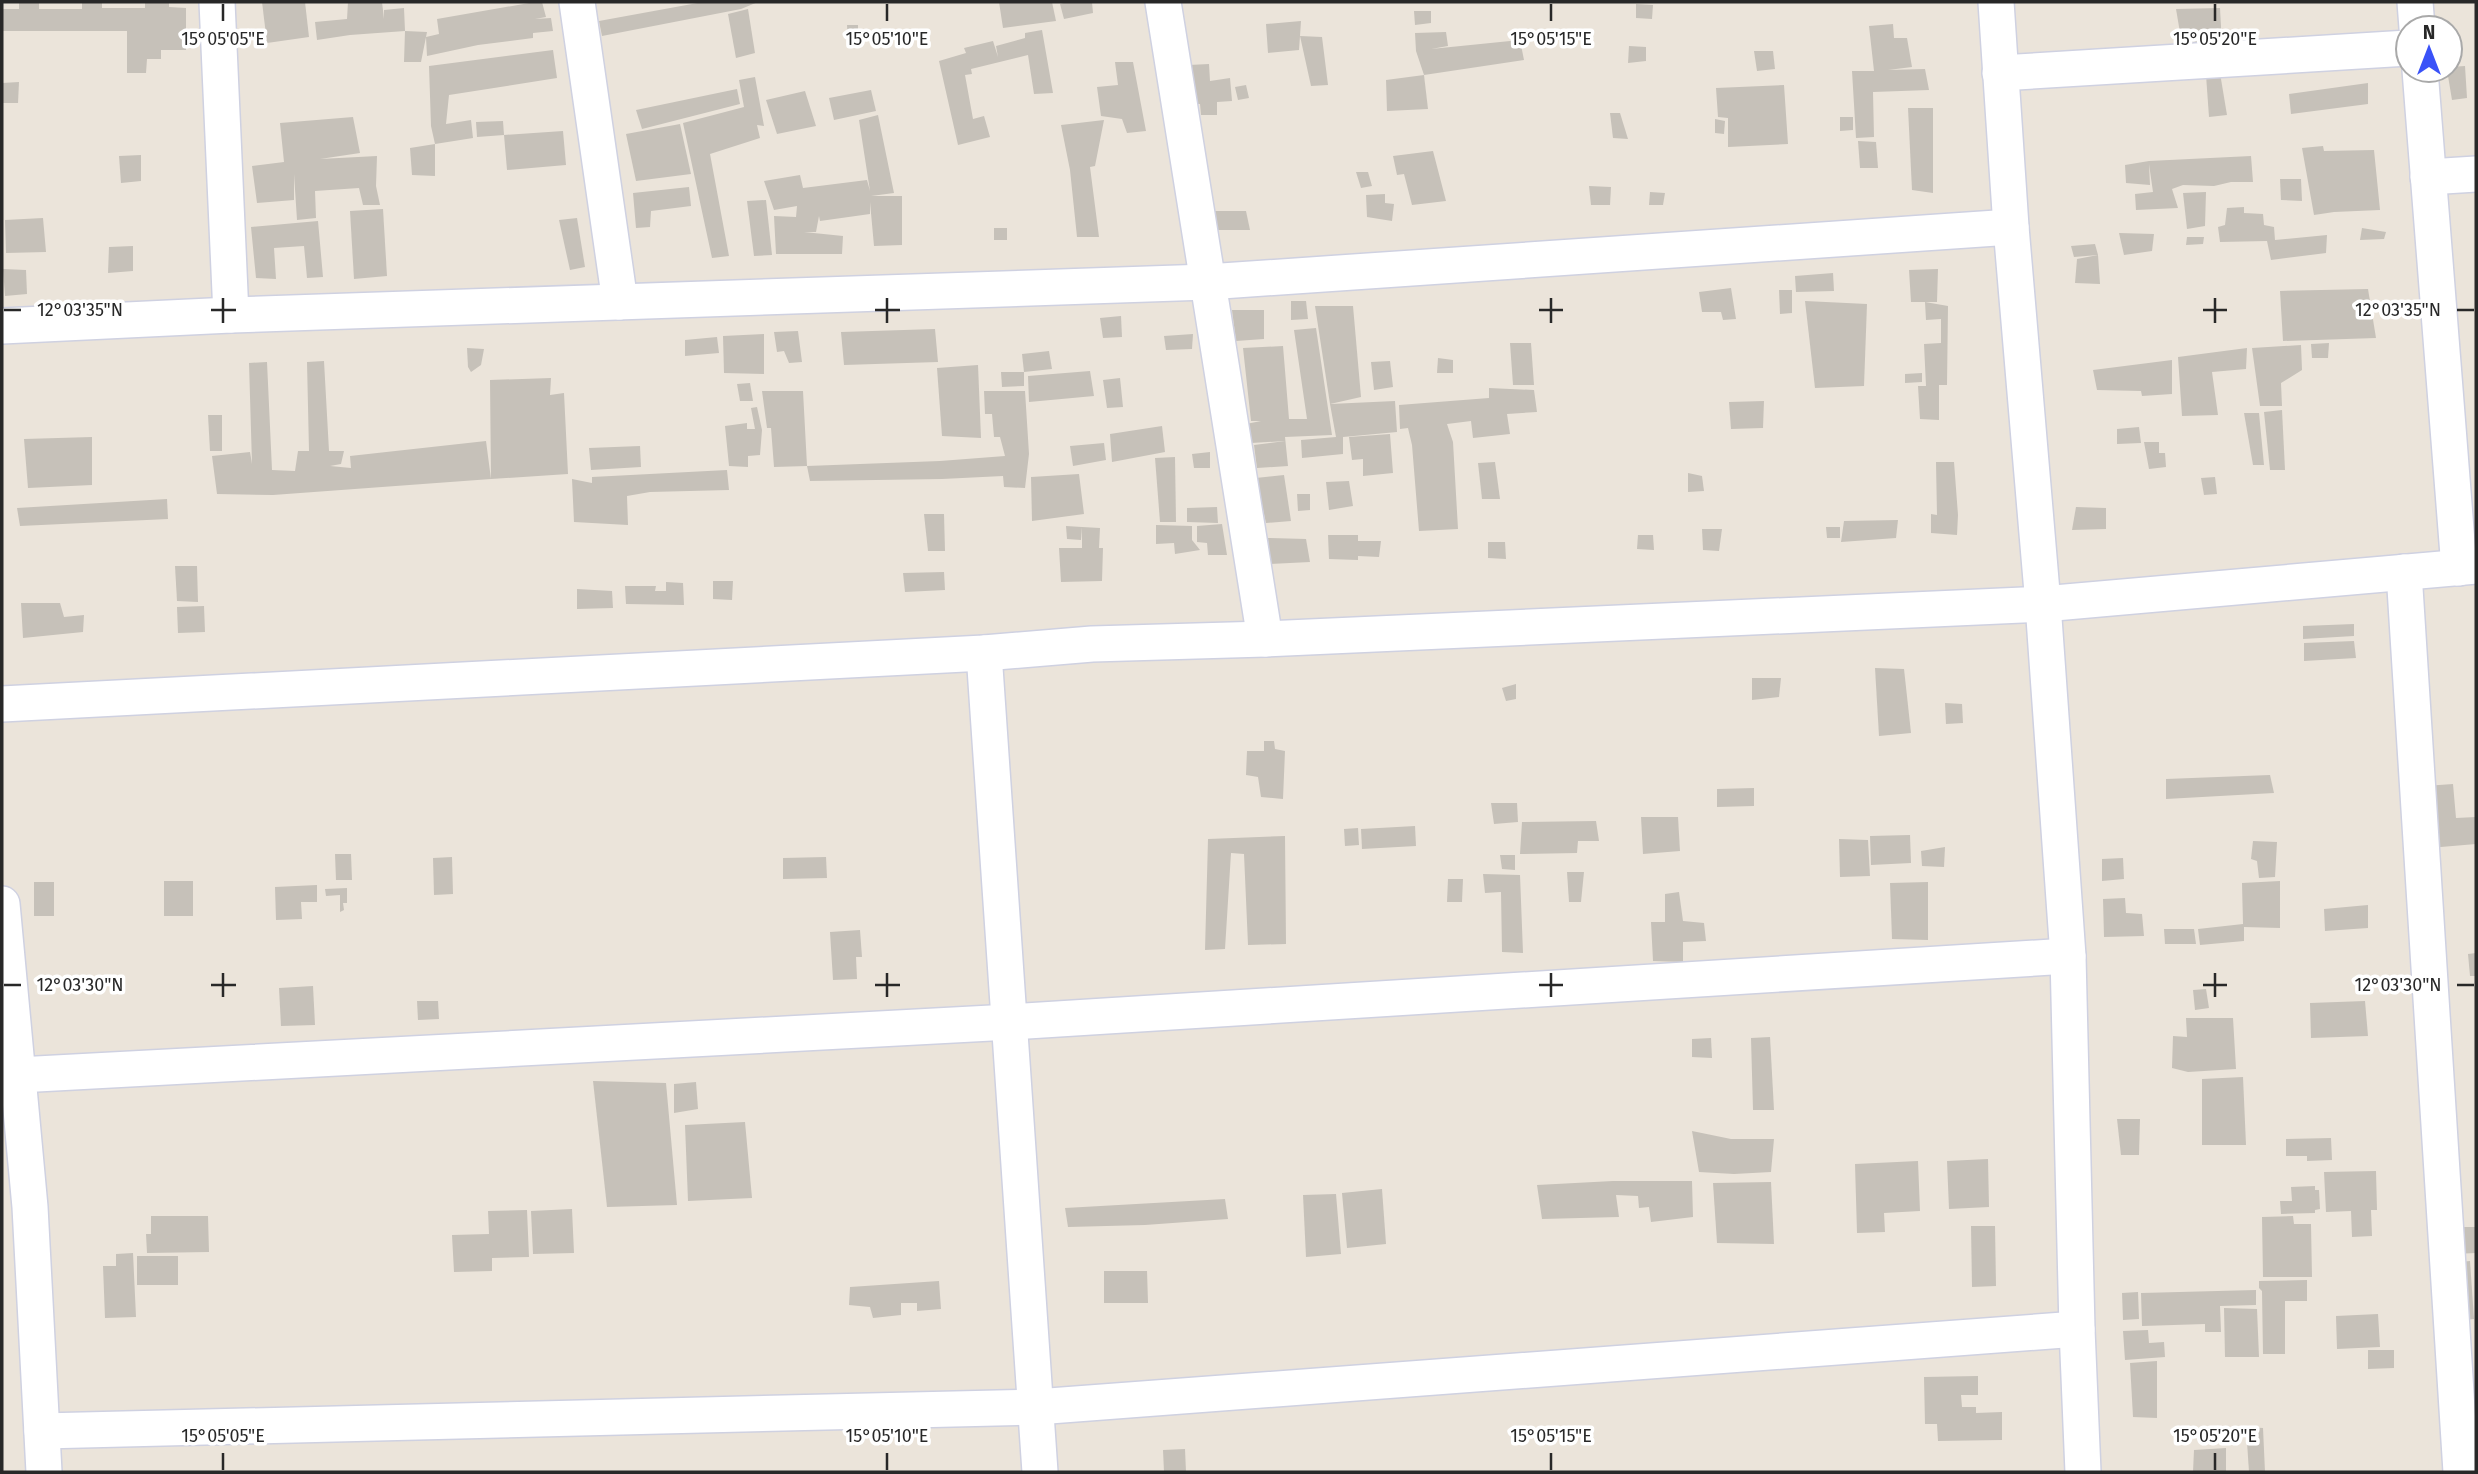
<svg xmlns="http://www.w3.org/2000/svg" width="2478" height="1474" viewBox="0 0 2478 1474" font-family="'Fira Sans',sans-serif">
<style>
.building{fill:#c6c1b9}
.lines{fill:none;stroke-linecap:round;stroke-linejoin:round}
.minor-casing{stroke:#cfd1e1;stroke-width:38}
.minor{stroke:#fff;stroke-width:35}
.ticks{fill:none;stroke:#282828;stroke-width:2.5}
.ticks-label{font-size:18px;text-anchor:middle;fill:#282828;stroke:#fff;stroke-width:7;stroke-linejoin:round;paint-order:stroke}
</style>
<rect width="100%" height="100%" fill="#ebe4da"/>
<g class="building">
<path d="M19,2H39V9H82V2H102V8H145V2H169V7L186,8V50H161V59H147L146,73H127V31H2V9H19Z"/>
<path d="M262,2H305L309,37L267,43Z"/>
<path d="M348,2H382L384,19V10L404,8L405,31L427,32L421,62H404L405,31L350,35L317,40L315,22L347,19Z"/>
<path d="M535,2H542L546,17L535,19L551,18L553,31L533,33V38L478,45L427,56L426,37L439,34L437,19Z"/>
<path d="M703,2H758L741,9L602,36L599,21Z"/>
<path d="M999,2H1052L1056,21L1003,28Z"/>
<path d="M1067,2H1092L1093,13L1064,19L1060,4Z"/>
<path d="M1636,4L1653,5L1652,19L1636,18Z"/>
<path d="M2220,8L2222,45L2187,74L2176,9Z"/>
<path d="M748,9L755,53L736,58L728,14Z"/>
<path d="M1414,11H1431V23L1415,25Z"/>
<path d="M1301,21L1300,36L1322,37L1328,85L1311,86L1300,36L1299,50L1268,53L1266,24Z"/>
<path d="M1893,24L1894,38H1907L1912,67L1888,70L1925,69L1929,90L1873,92L1874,137L1856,138L1852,71H1874L1869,26Z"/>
<path d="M847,25H858V37L848,39Z"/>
<path d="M1042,30L1053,93L1034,94L1028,55L971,69L972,74L965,75L973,119L984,116L990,137L958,145L939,61L966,53L964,48L993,41L998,57L996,46L1025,38V33Z"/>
<path d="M1446,32L1448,46L1431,49L1520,40L1524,60L1424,75L1416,51L1415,33Z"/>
<path d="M1629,46L1646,47V61L1628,63Z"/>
<path d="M553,50L557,78L449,95L446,124L471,120L473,138L435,144L431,126L429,66Z"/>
<path d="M1754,51H1773L1775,69L1757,71Z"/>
<path d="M1115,62H1133L1146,131L1127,133L1122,119L1101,116L1097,87L1118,85Z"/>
<path d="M1209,64L1210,81L1230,78L1232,101L1217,102V115H1201L1200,104H1196L1189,65Z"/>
<path d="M2465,66L2467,98L2452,100L2447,70H2450V67Z"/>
<path d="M2220,73L2227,115L2209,117L2206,75Z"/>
<path d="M1424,75L1428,109L1387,111L1386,80Z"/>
<path d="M755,77L764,126L757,125L760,138L710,154L729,256L712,258L683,123L744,107L739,80Z"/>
<path d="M19,82L18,103H2V83Z"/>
<path d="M2368,83V104L2291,114L2289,94Z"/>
<path d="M1246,85L1249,98L1238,100L1235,87Z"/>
<path d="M1784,85L1788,144L1728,147V118L1718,117L1716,88Z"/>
<path d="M737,89L740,104L642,129L636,110Z"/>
<path d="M871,90L876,111L834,120L829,98Z"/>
<path d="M805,91L816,126L777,134L766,100Z"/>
<path d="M1908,108H1933V193L1912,190Z"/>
<path d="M1610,113H1620L1628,139L1613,138Z"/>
<path d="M878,115L894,193L871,196H902V245L874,246L870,202V214L820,221L819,216L816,232H804L843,236L842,254H776L774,216L796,217L797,206L774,210L764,181L800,175L803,188L867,180L870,191L859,120Z"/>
<path d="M353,117L360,153L320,159L377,156L376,186L380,205H363L359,188L315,191L316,218L297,220L294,174V200L257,203L252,166L284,162L280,123Z"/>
<path d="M1840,117H1853V130L1840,131Z"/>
<path d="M1715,119L1725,121L1724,134L1715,133Z"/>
<path d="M1104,120L1095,166L1090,167L1099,237H1077L1070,170L1061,125Z"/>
<path d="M503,121L504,135L477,137L476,122Z"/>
<path d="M680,124L691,174L636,181L626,134Z"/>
<path d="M563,131L566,165L507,170L504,135Z"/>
<path d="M1858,141L1876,142L1878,168H1860Z"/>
<path d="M435,144V176L412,175L410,148Z"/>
<path d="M2323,146L2324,151L2374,150L2380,210L2334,212L2314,215L2302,148Z"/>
<path d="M1433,151L1446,201L1412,205L1404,174L1397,175L1393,156Z"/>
<path d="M141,155V181L121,183L119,156Z"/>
<path d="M2251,156L2253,182H2231L2214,186L2183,185L2172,189L2178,208L2136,210L2135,194L2153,192L2149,164L2150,185L2126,183L2125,165L2149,161Z"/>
<path d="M1356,172H1368L1372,186L1361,188Z"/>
<path d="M2280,179H2301L2302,201L2281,200Z"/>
<path d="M1589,186L1611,187L1610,205H1591Z"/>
<path d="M689,187L691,206L651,211L650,227L636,228L633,193Z"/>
<path d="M1650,192L1665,193L1663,205H1649Z"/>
<path d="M2206,192L2205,226L2187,229L2183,193Z"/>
<path d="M1385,194V203L1394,204L1392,221L1367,217L1366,195Z"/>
<path d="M766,200L772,255L754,256L747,201Z"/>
<path d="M2244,207V213L2263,214L2264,225L2274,227L2275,240L2327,235L2326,253L2271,260L2267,241L2220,242L2218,227L2225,225L2227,208Z"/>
<path d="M383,209L387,276L354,279L350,211Z"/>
<path d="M1215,211H1246L1250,230H1217Z"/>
<path d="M43,218L46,252L6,253L5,220Z"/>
<path d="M577,218L585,267L570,270L559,220Z"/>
<path d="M318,221L323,277L307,278L304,246L274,248L276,279L256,278L251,227Z"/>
<rect x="994" y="228" width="13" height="12"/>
<path d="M2362,228L2386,232L2384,239L2360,240Z"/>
<path d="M2119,233L2154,234L2152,251L2124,255Z"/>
<path d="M2187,237H2204L2203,244L2186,245Z"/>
<path d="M2095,244L2098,255L2100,284L2075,283L2077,259L2098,255L2074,257L2071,246Z"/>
<path d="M133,246V271L108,273L109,247Z"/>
<path d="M3,269L26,270L27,294L5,296Z"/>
<path d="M1938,269L1937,302H1925L1948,306L1947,385H1939V420L1920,419L1918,386H1926L1924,344L1941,343V319L1926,320L1925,302H1911L1909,270Z"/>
<path d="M1833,273L1834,291L1796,292L1795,276Z"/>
<path d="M1731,288L1736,319L1723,320L1721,312H1702L1699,292Z"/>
<path d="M2368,289L2376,338L2283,341L2280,291Z"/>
<path d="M1779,290H1792V313L1780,314Z"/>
<path d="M1291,301H1306L1308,319L1291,320Z"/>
<path d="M1805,301L1867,304L1864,386L1815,388Z"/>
<path d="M1315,306H1353L1361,397L1330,404Z"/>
<path d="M1232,310H1264V339L1236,341Z"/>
<path d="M1121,316L1122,337L1103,338L1100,318Z"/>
<path d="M1316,328L1332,435L1285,437L1288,466L1257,468L1254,445L1285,441L1251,443L1246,424L1261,421H1251L1243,348L1283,346L1289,419H1307L1294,330Z"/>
<path d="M935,329L938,362L844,365L841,332Z"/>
<path d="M798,331L802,362L789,363L784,351L777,352L774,332Z"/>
<path d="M764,334V374L724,373L723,336Z"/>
<path d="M1193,334L1192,349L1166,350L1164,336Z"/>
<path d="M717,337L719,353L685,356V340Z"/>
<path d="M1510,343H1531L1534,385H1513Z"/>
<path d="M2329,343L2328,358H2312L2311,344Z"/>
<path d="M2301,345L2302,370L2281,383L2282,406H2260L2252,348Z"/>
<path d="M467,348L484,349L481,365L471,372L468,367Z"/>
<path d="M2247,348L2246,369L2212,372L2218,415L2182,416L2178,357Z"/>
<path d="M1049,351L1052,369L1024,372L1022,354Z"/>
<path d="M1438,358L1453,360V373H1437Z"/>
<path d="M2172,360V394L2142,396L2141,391L2097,390L2093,370Z"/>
<path d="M324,361L329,451H344L341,464L330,466L351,468L350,456L486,441L491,479L273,495L217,494L212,456L250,452L252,464L249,363L267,362L272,470L295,471L298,451H309L307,362Z"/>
<path d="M1390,361L1393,387L1374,390L1371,362Z"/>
<path d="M978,365L981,438L942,436L937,368Z"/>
<path d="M1090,371L1094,396L1029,402L1028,376Z"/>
<path d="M1001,372H1024V386L1002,387Z"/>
<path d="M1922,373V382L1905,383V374Z"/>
<path d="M551,378L550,395L564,393L568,474L491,479L490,380Z"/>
<path d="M1120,378L1123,407L1107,408L1103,380Z"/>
<path d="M750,383L753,401H740L737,384Z"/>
<path d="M1489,388L1534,390L1537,412L1507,414L1510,434L1473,438L1471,421L1447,424L1453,442L1458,529L1419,531L1412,445L1408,428L1400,429L1399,405L1489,398Z"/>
<path d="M762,391H803L807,466L940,461L1005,456L1000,437H994L992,414H985L984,391H1025L1029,454L1025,488L1004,487L1003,476L942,479L810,481L807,466L774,467L771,428H767Z"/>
<path d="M1395,401L1397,432L1343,437V454L1302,458L1301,440L1336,437L1330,404Z"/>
<path d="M1764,401L1763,428L1731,429L1729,402Z"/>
<path d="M757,407L762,430L760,455L748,456V467L729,466L725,426L747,423V429H755L751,408Z"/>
<path d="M2282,410L2285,470H2270L2264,412Z"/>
<path d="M2244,413H2259L2264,465H2253Z"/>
<path d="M208,415H222V451H210Z"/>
<path d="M1162,426L1165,452L1112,462L1110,434Z"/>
<path d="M2139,427L2141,443L2117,444V429Z"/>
<path d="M1390,434L1393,473L1363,476V459L1352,460L1349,437Z"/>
<path d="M92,437V485L28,488L24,439Z"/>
<path d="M2144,442H2159V453H2165L2166,467L2149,469Z"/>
<path d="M1104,443L1106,460L1073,466L1070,446Z"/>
<path d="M640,446L641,467L591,470L589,448Z"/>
<path d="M1210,452V468H1194L1192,454Z"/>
<path d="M1175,457L1176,522H1160L1155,458Z"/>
<path d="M1495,462L1500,499H1482L1478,463Z"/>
<path d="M1936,462H1954L1958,515L1957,535L1931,533V514L1937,515Z"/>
<path d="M727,470L729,490L650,492L627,496L628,525L574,522L572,479L592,483V477Z"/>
<path d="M1688,473L1702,476L1704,491L1688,492Z"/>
<path d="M1079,474L1084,514L1032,521L1031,477Z"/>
<path d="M1284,475L1291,521L1266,523L1256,478Z"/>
<path d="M2215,477L2217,494L2204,495L2201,478Z"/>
<path d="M1349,481L1353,506L1329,510L1326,482Z"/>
<path d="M1297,494H1310V510L1298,511Z"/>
<path d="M167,499L168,519L20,526L17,508Z"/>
<path d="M1217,507L1218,523L1187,522V508Z"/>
<path d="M2076,507L2106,508V529L2072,530Z"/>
<path d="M924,514H944L945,551H928Z"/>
<path d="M1898,520L1896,538L1841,542L1844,521Z"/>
<path d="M1222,524L1227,555H1208L1207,543L1197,542V526Z"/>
<path d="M1156,525L1192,526V540L1200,550L1175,554L1174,543L1156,544Z"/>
<path d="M1066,526L1082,527L1081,540L1067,539Z"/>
<path d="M1082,527L1100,528L1099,548H1103L1102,581L1061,582L1059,548H1082Z"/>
<path d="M1826,527H1840V538H1827Z"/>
<path d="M1702,529H1722L1719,551L1703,550Z"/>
<path d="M1328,535H1358V541H1381L1379,557L1358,556V560L1329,559Z"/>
<path d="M1638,535H1653L1654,550L1637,549Z"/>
<path d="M1268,538L1306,539L1310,562L1270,564Z"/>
<path d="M1488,542H1505L1506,559L1488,558Z"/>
<path d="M175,566H197L198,602L177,601Z"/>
<path d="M944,572L945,590L905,592L903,573Z"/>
<path d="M713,581H733L732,600L713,599Z"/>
<path d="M666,582L683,583L684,605L626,604L625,586H656L655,591H666Z"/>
<path d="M577,589L612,591L613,608L577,609Z"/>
<path d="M21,603H60L64,617L84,615L83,632L23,638Z"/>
<path d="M204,606L205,632L178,633L177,607Z"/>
<path d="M2354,624V636L2303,639V626Z"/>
<path d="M2354,641L2356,658L2304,661V643Z"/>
<path d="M1875,668L1904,669L1911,733L1879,736Z"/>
<path d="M1752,678H1781L1779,697L1752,700Z"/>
<path d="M1516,684V699L1506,701L1502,688Z"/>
<path d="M1945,703L1962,704L1963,723L1946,724Z"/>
<path d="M1264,741H1274L1275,749L1285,751L1283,799L1261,797L1258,777L1246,775L1247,751H1264Z"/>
<path d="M2270,775L2274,793L2166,799V779Z"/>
<path d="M2453,784L2456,818L2476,817V844L2429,848L2425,786Z"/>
<path d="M1754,788V806L1717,807V789Z"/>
<path d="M1491,803H1517L1518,822L1494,824Z"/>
<path d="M1641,817H1678L1680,851L1643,854Z"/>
<path d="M1596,821L1599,841H1578L1577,853L1520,854L1522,822Z"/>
<path d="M1415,826L1416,846L1362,849L1361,829Z"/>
<path d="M1358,828L1359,845L1345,846L1344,829Z"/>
<path d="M1910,835L1911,863L1871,865L1870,836Z"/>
<path d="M1285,836L1286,944L1248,945L1244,854L1231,853L1225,949L1205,950L1208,839Z"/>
<path d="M1839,839L1868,840L1870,876L1840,877Z"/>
<path d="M2253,841L2277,842L2275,877L2259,878L2257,861L2251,859Z"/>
<path d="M1945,847L1944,867L1922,866L1921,851Z"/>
<path d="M335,854H351L352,880H336Z"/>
<path d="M1500,855H1515V870L1502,869Z"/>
<path d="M452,857L453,894L434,895L433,858Z"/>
<path d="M826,857L827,878L783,879V858Z"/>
<path d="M2123,858L2124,879L2102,881V859Z"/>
<path d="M1567,872H1584L1581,902H1569Z"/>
<path d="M1483,874L1520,875L1523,953L1502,952L1501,892L1485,893Z"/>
<path d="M1448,879H1463L1462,902H1447Z"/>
<rect x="164" y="881" width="29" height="35"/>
<path d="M2280,881V928L2244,927V941L2200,945L2198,929L2243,924L2242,883Z"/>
<rect x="34" y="882" width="20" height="34"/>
<path d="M1928,882V940L1892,939L1890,883Z"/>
<path d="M317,885V902H301L302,919L276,920L275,887Z"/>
<path d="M347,888V903H343L344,910L340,912V895L326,896L325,889Z"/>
<path d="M1679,892L1683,921L1704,923L1706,941L1683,942V962L1653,961L1651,922H1665V894Z"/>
<path d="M2125,898L2126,913L2142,914L2144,936L2104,937L2103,899Z"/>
<path d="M2368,905V928L2325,931L2324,909Z"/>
<path d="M2164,929H2194L2196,944H2165Z"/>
<path d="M860,930L862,957H856L857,979L833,980L830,932Z"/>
<path d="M2476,953V976H2470L2468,954Z"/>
<path d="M313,986L315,1025L281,1026L279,988Z"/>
<path d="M2206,989L2209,1008L2195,1010L2193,990Z"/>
<path d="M417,1001H438L439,1019L418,1020Z"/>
<path d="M2365,1001L2368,1036L2311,1038L2310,1003Z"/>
<path d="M2186,1018H2233L2236,1069L2188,1072L2172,1068L2173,1036L2187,1037Z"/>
<path d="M1770,1037L1774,1110H1753L1751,1038Z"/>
<path d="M1711,1038L1712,1058L1692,1057V1039Z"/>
<path d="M2243,1077L2246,1145H2202V1079Z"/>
<path d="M593,1081L666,1083L677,1205L607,1207Z"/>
<path d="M696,1082L698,1109L674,1113V1084Z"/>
<path d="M2117,1119H2140L2139,1155H2121Z"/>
<path d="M745,1122L752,1198L688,1201L685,1125Z"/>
<path d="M1692,1131L1731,1139H1774L1771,1172L1734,1174L1699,1172Z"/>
<path d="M2331,1138L2332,1160L2307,1161V1156H2286V1139Z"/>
<path d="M1988,1159L1989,1207L1949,1209L1947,1161Z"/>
<path d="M1918,1161L1920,1211L1884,1213L1885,1232L1857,1233L1855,1164Z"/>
<path d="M2376,1171L2377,1210H2371L2372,1236L2352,1237L2351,1211L2326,1212L2324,1172Z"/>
<path d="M1613,1181H1692L1693,1217L1651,1222L1649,1207L1639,1208L1638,1196L1616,1195L1619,1217L1542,1219L1537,1185Z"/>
<path d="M1771,1182L1774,1244L1717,1243L1713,1183Z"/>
<path d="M2315,1186V1190H2319L2320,1209L2315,1210V1213L2281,1214L2280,1201H2292L2291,1187Z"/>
<path d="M1382,1189L1386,1244L1347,1248L1342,1193Z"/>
<path d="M1336,1194L1341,1254L1306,1257L1303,1195Z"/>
<path d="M1225,1199L1228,1219L1145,1225L1068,1227L1065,1208Z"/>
<path d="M572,1209L574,1253L533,1254L531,1211Z"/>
<path d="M527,1210L529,1257L492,1258V1271L454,1272L452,1235L489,1234L488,1211Z"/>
<path d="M151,1216H208L209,1252L147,1253L146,1234H151Z"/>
<path d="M2293,1216L2294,1224H2311L2312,1277H2263L2262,1217Z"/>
<path d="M1971,1226H1995L1996,1286L1972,1287Z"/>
<path d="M2454,1227H2476V1253L2454,1254Z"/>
<path d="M133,1253L136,1317L105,1318L103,1266H116V1254Z"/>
<rect x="137" y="1256" width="41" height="29"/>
<path d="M2470,1261L2474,1319L2454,1321L2450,1263Z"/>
<path d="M1104,1271H1147L1148,1303H1104Z"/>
<path d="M2307,1280V1301H2285V1354H2263L2262,1291L2259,1288V1281Z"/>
<path d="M939,1281L941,1309L917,1311V1303H901V1315L873,1318L870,1307L849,1305L850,1287Z"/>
<path d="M2256,1290V1305L2220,1306L2221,1332H2205V1324L2142,1326L2141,1293Z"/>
<path d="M2138,1292L2139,1319L2123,1320L2122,1293Z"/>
<path d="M2224,1308L2257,1309L2259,1357H2225Z"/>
<path d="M2378,1314L2380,1347L2337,1349L2336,1316Z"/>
<path d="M2148,1330L2149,1343L2164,1342L2165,1357L2125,1360L2123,1331Z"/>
<path d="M2368,1350H2394V1368L2368,1369Z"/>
<path d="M2157,1361V1418L2133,1417L2130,1363Z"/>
<path d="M1978,1376V1395H1961L1962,1407H1976V1413L2002,1412V1440L1938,1441L1937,1424H1925L1924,1377Z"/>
<path d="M2226,1426L2225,1437H2205V1428Z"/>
<path d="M2246,1427L2263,1428L2265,1472H2249Z"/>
<path d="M2226,1448V1472H2193L2194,1450Z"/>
<path d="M1185,1449L1186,1472H1164L1163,1450Z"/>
</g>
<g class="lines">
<g class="minor-casing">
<g id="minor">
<path d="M217,2L231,315"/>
<path d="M577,2L620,302"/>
<path d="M1163,2L1265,639"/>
<path d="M1996,2L2011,227L2043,604L2068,956L2077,1329L2083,1472"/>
<path d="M2415,2L2417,28"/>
<path d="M2420,70L2459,568"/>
<path d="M2000,73L2408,48"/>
<path d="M2428,177L2476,174"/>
<path d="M2,326L231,315L1207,282L2011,227"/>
<path d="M2404,572L2461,1472"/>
<path d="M984,653L1040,1472"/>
<path d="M2,704L984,653L1092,644L1265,639L2043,604L2476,566"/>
<path d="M2,904L30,1207L44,1472"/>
<path d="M18,1075L1010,1022L2068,956"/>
<path d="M42,1431L1036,1407L2077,1329"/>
</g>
</g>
<use href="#minor" class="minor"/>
</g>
<path class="ticks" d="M223,4V21M887,4V21M1551,4V21M2215,4V21M223,298V323M887,298V323M1551,298V323M2215,298V323M4,310H21M211,310H236M875,310H900M1539,310H1563M2203,310H2227M2457,310H2474M223,973V997M887,973V997M1551,973V997M2215,973V997M4,985H21M211,985H236M875,985H900M1539,985H1563M2203,985H2227M2457,985H2474M223,1453V1470M887,1453V1470M1551,1453V1470M2215,1453V1470"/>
<g class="ticks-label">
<text x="223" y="45">15°05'05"E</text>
<text x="887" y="45">15°05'10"E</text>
<text x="1551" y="45">15°05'15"E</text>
<text x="2215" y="45">15°05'20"E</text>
<text x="80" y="316">12°03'35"N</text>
<text x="2398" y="316">12°03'35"N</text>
<text x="80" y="991">12°03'30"N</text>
<text x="2398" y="991">12°03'30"N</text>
<text x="223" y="1442">15°05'05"E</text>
<text x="887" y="1442">15°05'10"E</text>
<text x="1551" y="1442">15°05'15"E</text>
<text x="2215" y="1442">15°05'20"E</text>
</g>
<rect width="2478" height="1474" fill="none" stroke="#282828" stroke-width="7"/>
<g transform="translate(2429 49)"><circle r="33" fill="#ffffff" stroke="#a9a9a9" stroke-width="2"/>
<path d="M0-5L12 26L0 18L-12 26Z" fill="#3a52f8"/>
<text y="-10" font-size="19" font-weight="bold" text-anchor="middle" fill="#282828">N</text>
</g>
</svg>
